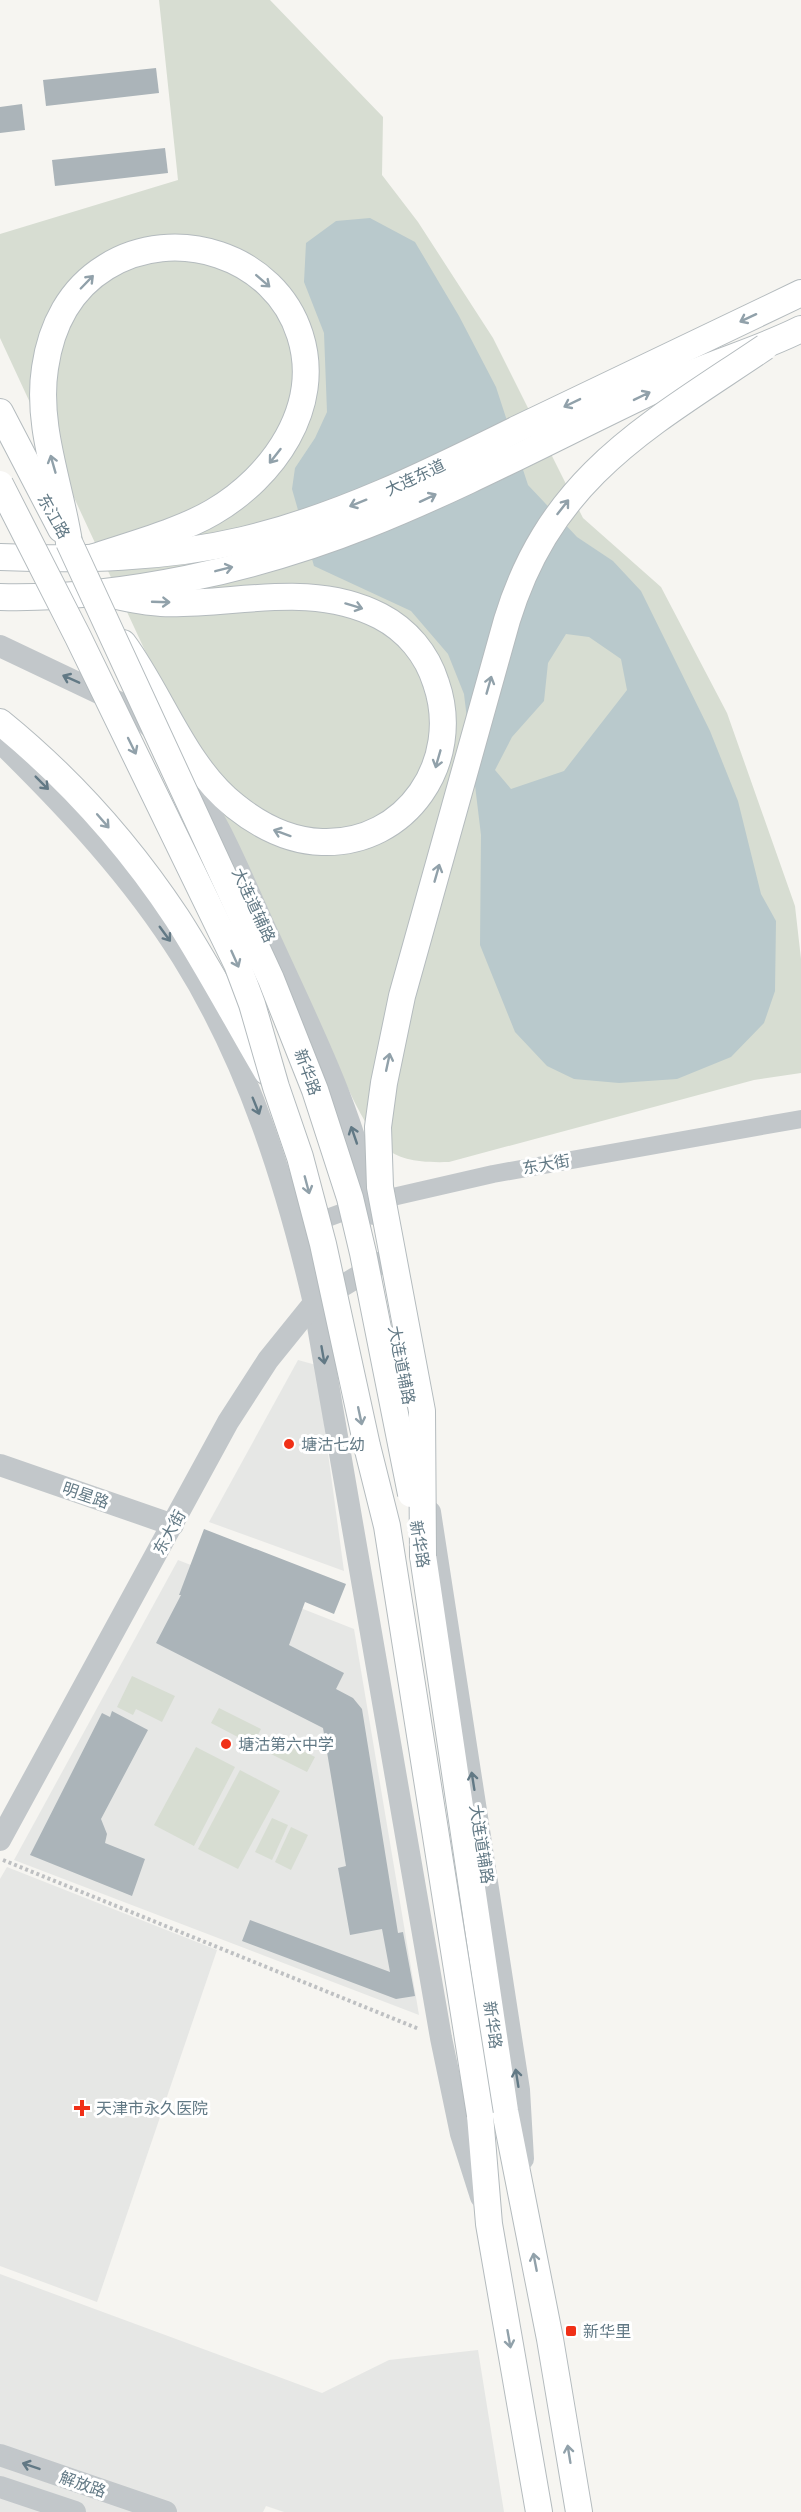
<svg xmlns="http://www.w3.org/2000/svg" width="801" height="2512" viewBox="0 0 801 2512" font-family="Rubik,'Noto Sans SC',sans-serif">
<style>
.built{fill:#e6e7e5}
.green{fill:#d7ddd2}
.water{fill:#b9c9cc;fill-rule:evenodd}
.building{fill:#abb4b9}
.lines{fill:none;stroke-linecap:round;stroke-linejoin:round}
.secondary-casing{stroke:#b4bbbe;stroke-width:28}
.path{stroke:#bec0c2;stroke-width:4;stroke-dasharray:3 3;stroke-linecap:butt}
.minor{stroke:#c2c7ca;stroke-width:18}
.tertiary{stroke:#c2c7ca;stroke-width:22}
.secondary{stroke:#fff;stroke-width:26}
.secondary-bridge-casing{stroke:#b4bbbe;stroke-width:28;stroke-linecap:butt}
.secondary-bridge{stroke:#fff;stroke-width:26}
.oneway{stroke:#91a1aa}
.oneway2{stroke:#627985}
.poi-dot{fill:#f03017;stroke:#fff;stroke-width:2}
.labels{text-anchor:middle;stroke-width:6;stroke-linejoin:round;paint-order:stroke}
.street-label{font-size:16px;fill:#627985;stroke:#fff}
.poi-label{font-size:16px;fill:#627985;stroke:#fff;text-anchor:start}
</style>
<rect width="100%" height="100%" fill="#f6f5f1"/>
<g class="built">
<path d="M298,1360L316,1365L344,1571L209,1522Z"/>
<path d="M178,1560L354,1629L419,2015L14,1860Z"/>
<path d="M7,1867L217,1950L97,2302L0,2266V1879Z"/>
<path d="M0,2274L322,2393L389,2360L478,2350L504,2512H284L266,2506L263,2512H0Z"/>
</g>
<g class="green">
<path d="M159,0H270L383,117L382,175L418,222L493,338L583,518L661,587L727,713L795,906L801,959V1073L754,1080L449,1162C388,1164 378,1148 352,1097L0,338V234L178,180Z"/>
<path d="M132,1676L175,1696L162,1722L136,1709L133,1715L117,1707Z"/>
<path d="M219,1708L261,1729L253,1745L211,1723Z"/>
<path d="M273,1736L315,1757L307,1772L265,1751Z"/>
<path d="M196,1747L235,1767L194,1846L154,1825Z"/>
<path d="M240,1770L280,1791L238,1869L198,1849Z"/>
<path d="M272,1818L288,1825L272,1860L255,1852Z"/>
<path d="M291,1827L308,1835L291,1870L275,1862Z"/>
</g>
<path class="water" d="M370,218L415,242L459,316L496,387L528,485L577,537L613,561L641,591L710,731L738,801L761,894L776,921L775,991L764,1023L731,1057L677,1079L619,1083L574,1079L547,1066L515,1032L480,945L481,835L464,694L448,654L411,611L314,566L292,489L295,468L315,438L327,412L324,333L304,282L306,243L336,221ZM566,634L589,637L621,659L627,690L564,771L511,789L495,770L512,737L544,701L548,663Z"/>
<g class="building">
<path d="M156,68L159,93L46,106L43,80Z"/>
<path d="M22,104L25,130L0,133V107Z"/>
<path d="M165,148L168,173L55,186L52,160Z"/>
<path d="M204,1529L346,1584L334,1614L305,1602L289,1645L344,1673L336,1689L353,1698L362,1709L398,1933L403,1932L415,1996L396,1999L242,1941L250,1920L390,1972L382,1929L350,1935L338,1868L346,1866L323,1728L156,1643L181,1595H179Z"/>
<path d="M112,1711L148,1730L101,1819L107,1834L105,1843L145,1859L132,1896L30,1855L102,1713L110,1717Z"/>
</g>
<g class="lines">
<g class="secondary-casing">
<g id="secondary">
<path d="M0,412L61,529"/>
<path d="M69,542C60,484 36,426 45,368C51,326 70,289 106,267C174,224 275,255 300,335C323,407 273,477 213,512C181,531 130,545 94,557"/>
<path d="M0,557C81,560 163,559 243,540C340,517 430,472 519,428C613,383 707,338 801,293"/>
<path d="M103,593C122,597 141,602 161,603C234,606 310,580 380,616C407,630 427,654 436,683C463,761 407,845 322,842C290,841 260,826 235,806C184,766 161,694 123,643"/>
<path d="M0,597C119,600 257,569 367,525C470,484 567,431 667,384C711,363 757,351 801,329"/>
<path d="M0,722C69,778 128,844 177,918C209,968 237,1021 267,1072"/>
<path d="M423,1556L505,2111L550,2339L579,2512"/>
<path d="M480,2115L489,2224L539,2512"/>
</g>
</g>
<path class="path" d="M3,1860L419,2029"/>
<path class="minor" d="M308,1225L371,1202L493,1174L801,1119"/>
<g class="tertiary">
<path d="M0,646L120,703L138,714L154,731"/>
<path d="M0,742C67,808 132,877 182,957C248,1062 286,1183 314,1303L441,2038L461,2134L481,2197"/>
<path d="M181,767C219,818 242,879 269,937C310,1027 356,1116 374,1214"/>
<path d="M0,1465L173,1525"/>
<path d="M430,1512L519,2090L523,2159"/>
<path d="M0,1840L228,1422L268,1360L314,1303L382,1262"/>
<path d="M0,2455L166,2512"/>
<path d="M0,2487L75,2512"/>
</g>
<use href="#secondary" class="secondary"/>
<g class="secondary-bridge-casing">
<g id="secondary-bridge">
<path d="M0,484L78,637L237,964L252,1004L276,1087L300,1157L323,1244L367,1446L387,1526L480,2115"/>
<path d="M69,542L271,979L315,1090L350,1198L363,1253L411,1494"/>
<path d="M423,1556L422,1411L380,1187L378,1127L384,1083L402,996L507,620C551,476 648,426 765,347"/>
</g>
</g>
<use href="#secondary-bridge" class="secondary-bridge"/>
</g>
<defs><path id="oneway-shaft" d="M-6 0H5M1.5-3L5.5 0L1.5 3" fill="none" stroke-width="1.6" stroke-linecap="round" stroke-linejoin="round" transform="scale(1.5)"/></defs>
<g class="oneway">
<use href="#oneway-shaft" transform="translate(263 281) rotate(41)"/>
<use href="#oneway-shaft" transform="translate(87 282) rotate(-46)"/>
<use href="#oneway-shaft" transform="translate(748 318) rotate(155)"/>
<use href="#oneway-shaft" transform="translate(642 396) rotate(-26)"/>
<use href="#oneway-shaft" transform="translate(572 403) rotate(154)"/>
<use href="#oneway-shaft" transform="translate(275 456) rotate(128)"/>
<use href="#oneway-shaft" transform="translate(53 464) rotate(-106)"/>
<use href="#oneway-shaft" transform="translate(428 498) rotate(-25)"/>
<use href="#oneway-shaft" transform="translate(358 503) rotate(158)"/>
<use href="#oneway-shaft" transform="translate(563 507) rotate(-52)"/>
<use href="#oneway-shaft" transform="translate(224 569) rotate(-14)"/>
<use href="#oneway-shaft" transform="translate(161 602) rotate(2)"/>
<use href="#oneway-shaft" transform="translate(354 606) rotate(17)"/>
<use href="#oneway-shaft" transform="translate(489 685) rotate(-74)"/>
<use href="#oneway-shaft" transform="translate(132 746) rotate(64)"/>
<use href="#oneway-shaft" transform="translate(438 759) rotate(106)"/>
<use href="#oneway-shaft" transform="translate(103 821) rotate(49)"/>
<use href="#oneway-shaft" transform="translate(282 833) rotate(-160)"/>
<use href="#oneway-shaft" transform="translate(437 873) rotate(-74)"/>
<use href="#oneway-shaft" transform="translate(235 959) rotate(66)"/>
<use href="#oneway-shaft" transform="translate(388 1062) rotate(-78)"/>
<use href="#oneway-shaft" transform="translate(307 1185) rotate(75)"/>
<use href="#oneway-shaft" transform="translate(360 1416) rotate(78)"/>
<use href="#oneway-shaft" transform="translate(535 2262) rotate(-101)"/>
<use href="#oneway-shaft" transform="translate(509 2339) rotate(80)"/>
<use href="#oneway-shaft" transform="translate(569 2454) rotate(-99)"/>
</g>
<g class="oneway2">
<use href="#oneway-shaft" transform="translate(71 679) rotate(-156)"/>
<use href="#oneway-shaft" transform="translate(42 783) rotate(45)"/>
<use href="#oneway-shaft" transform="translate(165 934) rotate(54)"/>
<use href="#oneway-shaft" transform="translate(256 1106) rotate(68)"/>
<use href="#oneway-shaft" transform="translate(354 1135) rotate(-109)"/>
<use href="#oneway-shaft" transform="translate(323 1355) rotate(80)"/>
<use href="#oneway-shaft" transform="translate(473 1781) rotate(-99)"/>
<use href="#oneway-shaft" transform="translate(517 2078) rotate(-99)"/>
<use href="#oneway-shaft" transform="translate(31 2466) rotate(-161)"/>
</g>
<g class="poi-dot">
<circle cx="289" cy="1444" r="6"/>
<circle cx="226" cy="1744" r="6"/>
<path d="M79 2099h6v6h6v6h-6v6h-6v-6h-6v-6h6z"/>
<rect x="565" y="2325" width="12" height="12" rx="3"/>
</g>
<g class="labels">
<g class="street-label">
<text transform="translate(415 477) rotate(-25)" y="6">大连东道</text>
<text transform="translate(54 516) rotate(61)" y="6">东江路</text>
<text transform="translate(254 905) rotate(65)" y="6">大连道辅路</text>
<text transform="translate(308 1072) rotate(70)" y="6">新华路</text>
<text transform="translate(546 1164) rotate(-10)" y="6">东大街</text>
<text transform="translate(402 1365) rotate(79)" y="6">大连道辅路</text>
<text transform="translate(86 1495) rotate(19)" y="6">明星路</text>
<text transform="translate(169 1532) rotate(-61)" y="6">东大街</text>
<text transform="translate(420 1544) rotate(80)" y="6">新华路</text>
<text transform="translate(482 1844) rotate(81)" y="6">大连道辅路</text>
<text transform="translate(493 2025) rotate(82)" y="6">新华路</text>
<text transform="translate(83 2484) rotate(19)" y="6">解放路</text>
</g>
<g class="poi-label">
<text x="301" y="1450">塘沽七幼</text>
<text x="238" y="1750">塘沽第六中学</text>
<text x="96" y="2114">天津市永久医院</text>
<text x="583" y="2337">新华里</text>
</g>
</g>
</svg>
